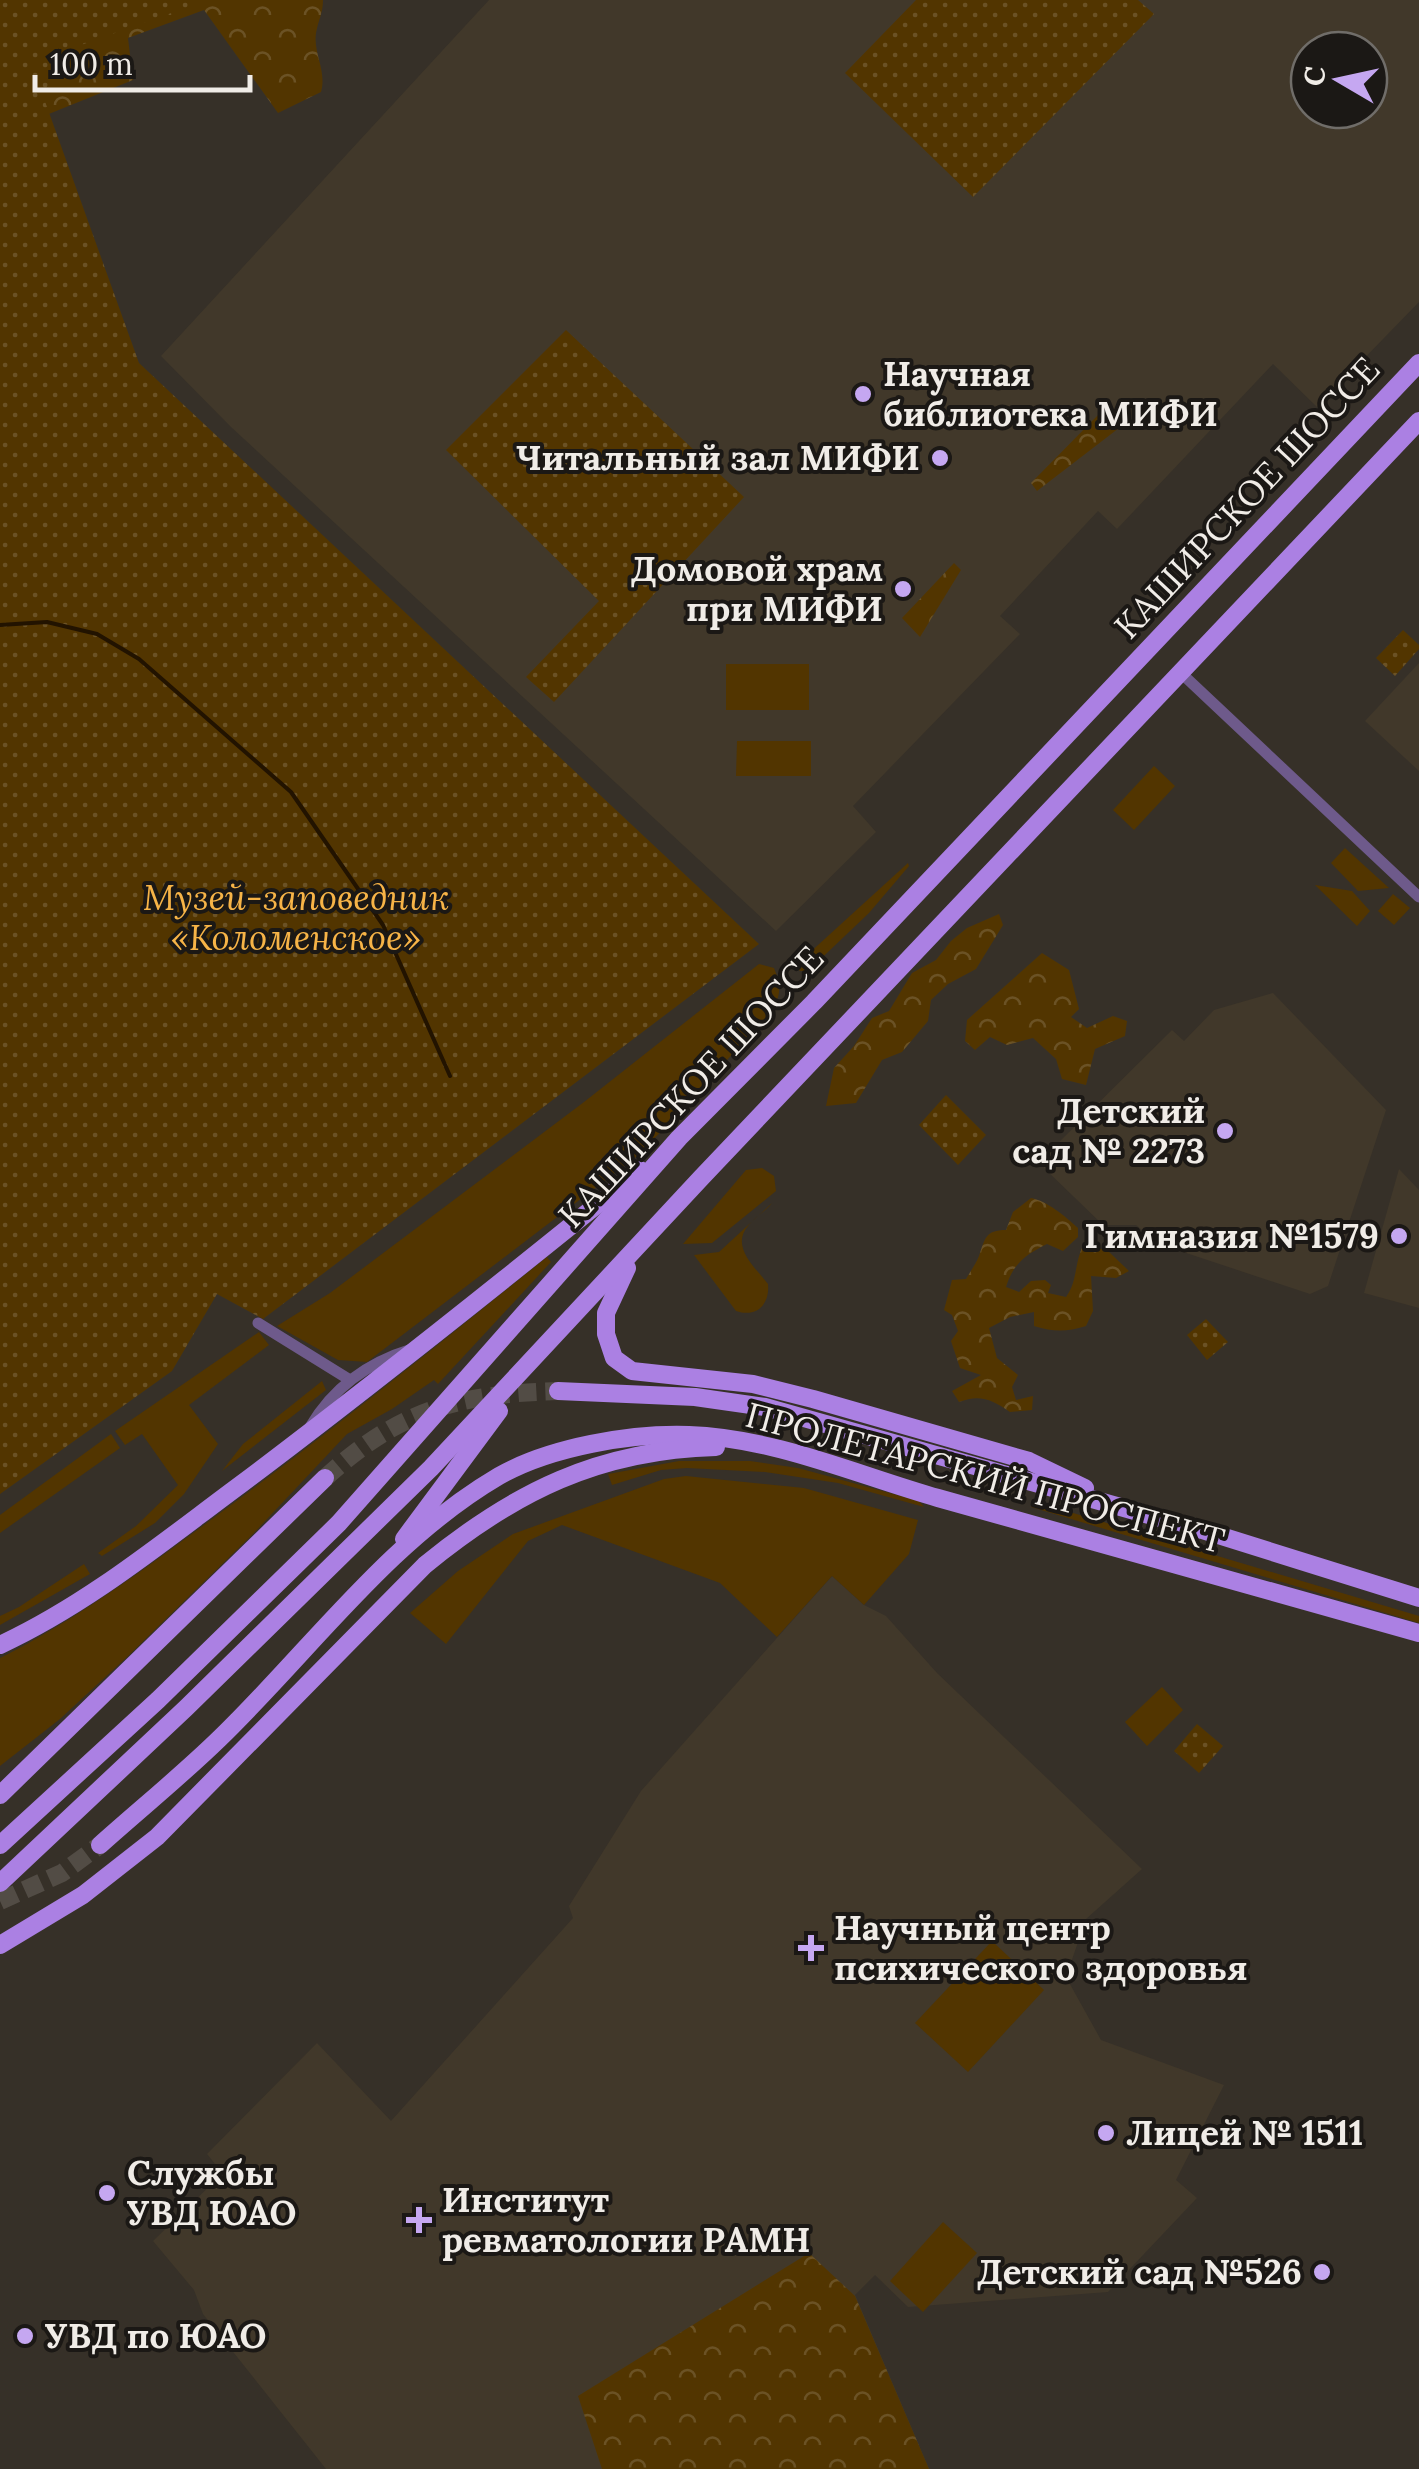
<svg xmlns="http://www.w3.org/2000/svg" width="1419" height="2469" viewBox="0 0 1419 2469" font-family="Lora,serif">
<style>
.built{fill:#41382a;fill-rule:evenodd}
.grass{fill:#523500}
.forest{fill:url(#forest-crowns)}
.park{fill:url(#park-dots)}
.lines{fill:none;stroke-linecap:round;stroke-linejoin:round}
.stream{stroke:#221300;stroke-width:4}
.primary-tunnel{stroke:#524c45;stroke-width:18;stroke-dasharray:18 9;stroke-linecap:butt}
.street{stroke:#6e5a8b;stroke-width:11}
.primary{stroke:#ab80e3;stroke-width:18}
.poi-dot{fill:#c5a7f1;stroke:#1b1815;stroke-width:4}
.labels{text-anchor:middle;stroke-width:8;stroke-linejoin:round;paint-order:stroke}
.poi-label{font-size:35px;font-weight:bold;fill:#f0ece7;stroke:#1b1815;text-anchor:start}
.street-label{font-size:35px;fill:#f0ece7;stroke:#1b1815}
.park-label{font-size:35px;font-style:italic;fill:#f7b447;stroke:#1b1815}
</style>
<defs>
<pattern id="forest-crowns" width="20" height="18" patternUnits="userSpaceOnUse" patternTransform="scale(2.5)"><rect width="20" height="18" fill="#523500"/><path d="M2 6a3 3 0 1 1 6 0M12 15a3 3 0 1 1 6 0" fill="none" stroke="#6b5225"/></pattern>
<pattern id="park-dots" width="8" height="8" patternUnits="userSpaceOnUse" patternTransform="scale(2.5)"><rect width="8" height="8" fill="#523500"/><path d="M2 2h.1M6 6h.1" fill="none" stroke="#6b5225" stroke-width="1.8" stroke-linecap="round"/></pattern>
</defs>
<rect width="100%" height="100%" fill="#363028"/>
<g class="built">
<path d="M489,0H1419V302L1317,407L1273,364L1117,529L1098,511L1000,616L1020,634L853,806L876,832L776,931L231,427L161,356ZM1309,50H1369V110H1309Z"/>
<path d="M1419,663V771L1365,721Z"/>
<path d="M1273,993L1386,1110L1328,1286L1310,1294L1159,1244L1136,1225H1103L1044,1168L1049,1152L1172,1030L1184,1041L1214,1010Z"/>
<path d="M1399,1169L1419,1190V1308L1364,1293Z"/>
<path d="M832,1576L864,1605L886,1616L937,1673L1142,1869L1086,1919L1066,1977L1101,2040L1224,2085L1176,2180L1197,2198L1108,2292L908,2307L875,2275L855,2295L929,2469H326L203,2314L194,2290L153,2241L218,2178L220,2170L207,2154L317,2043L391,2121L573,1918L569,1906L641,1791Z"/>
</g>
<g class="grass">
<rect x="726" y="664" width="83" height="46"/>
<path d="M737,741H811V776H736Z"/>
<path d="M1154,766L1175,786L1134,830L1113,810Z"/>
<path d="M1345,848L1389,888L1358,891L1331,863Z"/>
<path d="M908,863L909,866L869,913L808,971H800L795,966Z"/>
<path d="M1315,885L1352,891L1370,911L1357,926Z"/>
<path d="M1393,894L1410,908L1394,925L1378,911Z"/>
<path d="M759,964L774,968C784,991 779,1001 765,1019L641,1153L367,1362L338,1360L277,1326L330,1293L584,1102Z"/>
<path d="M762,1168L774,1176L776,1191L712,1243L683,1244L746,1170Z"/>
<path d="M772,1203C767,1210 755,1217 748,1226C730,1247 756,1268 768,1284C770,1304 757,1318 736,1311L694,1255L719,1252Z"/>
<path d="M547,1257L551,1262L438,1384L434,1380L392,1409L347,1434L253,1534L126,1658L60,1719L0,1766V1658C78,1619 146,1568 216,1516C329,1433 438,1345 547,1257Z"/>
<path d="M259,1332L269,1345L189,1405L218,1444L184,1494L155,1523L102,1556L98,1553L136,1526L178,1485L142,1434L125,1445L115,1431Z"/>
<path d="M322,1381L326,1390L222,1471L243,1444Z"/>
<path d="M111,1434L120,1448L0,1533V1515Z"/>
<path d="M679,1461H750L798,1468L919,1501L924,1507L838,1483L765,1472L687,1468L661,1470L612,1485L608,1474Z"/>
<path d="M686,1476L804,1488L918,1520L909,1554L864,1605L832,1576L777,1637L720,1583L562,1525L528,1541L446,1644L410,1613L458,1571L513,1534L664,1479Z"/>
<path d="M1033,1501L1419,1616V1623L1031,1507Z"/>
<path d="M84,1564L90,1574L0,1625V1616L19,1607Z"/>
<path d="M1162,1687L1183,1710L1147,1746L1125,1722Z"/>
<path d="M992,1941L1044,1990L968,2072L915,2023Z"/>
<path d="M943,2222L977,2253L923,2312L890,2281Z"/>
</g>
<g class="forest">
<path d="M0,0H323C323,13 318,21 316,33C313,53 327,71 321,92L278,113L204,10L128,38L133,80L24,124Z"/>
<path d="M1102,411L1119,428L1037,491L1031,483Z"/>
<path d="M954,563L961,570L920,637L902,618Z"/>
<path d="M999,914L1003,925L976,969L948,984L931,1000L928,1021L902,1052L882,1060L856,1103L826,1106L834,1068L854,1046L872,1018L889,1011L912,973L936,960L951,941L967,928Z"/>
<path d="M1042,953L1069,970L1079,1009L1071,1017L1087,1028L1113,1016L1127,1021L1125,1036L1095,1049L1086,1085L1062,1079L1056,1059L1033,1038L1007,1045L990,1037L975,1050L965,1041L967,1020Z"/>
<path d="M1031,1198C1047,1201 1065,1216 1078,1228V1237L1063,1251L1047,1244C1025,1255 1013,1264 1006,1287L1019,1292L1031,1281L1045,1280L1051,1285L1048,1293L1066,1297C1078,1281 1074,1262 1084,1244L1108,1251L1129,1271L1116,1278L1091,1276L1093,1311L1086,1326C1066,1332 1054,1332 1034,1326V1312L1010,1317L989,1328L997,1358L1018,1375L1012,1387L1016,1400L1033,1396L1032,1410L1010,1412C992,1399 979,1394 959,1402L952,1391L981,1375L960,1368L951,1341L958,1331L952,1315L944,1310L952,1280L966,1279C970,1272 976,1264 979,1256C985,1239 985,1230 1006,1230L1013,1212Z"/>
<path d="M809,2253L855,2296L929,2469H602L578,2396Z"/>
</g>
<g class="park">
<path d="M0,0H208L81,45L42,93L139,363L759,944L263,1319L217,1294L172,1371L0,1494Z"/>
<path d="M916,0H1138L1154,14L973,197L845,73Z"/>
<path d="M566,330L744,497L554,702L526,677L599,601L446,450Z"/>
<path d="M1403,630L1419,645V649L1395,676L1376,658Z"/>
<path d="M946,1095L986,1135L958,1165L919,1125Z"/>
<path d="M1206,1319L1228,1342L1207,1360L1187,1335Z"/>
<path d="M1197,1724L1223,1746L1199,1773L1174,1751Z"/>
</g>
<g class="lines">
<path class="stream" d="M0,625L47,622L97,634L139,659L291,792L383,925L450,1076"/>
<g class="primary-tunnel">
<path d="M325,1478C399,1410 458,1394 558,1391"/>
<path d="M0,1901L62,1873L100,1845"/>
</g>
<g class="street">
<path d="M1180,672L1419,897"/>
<path d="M258,1323L350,1380"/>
<path d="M310,1427C333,1388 369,1362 412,1349"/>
</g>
<g class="primary">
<path d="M627,1268L606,1313V1334L614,1358L632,1371L753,1384L813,1399L1029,1461L1085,1488"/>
<path d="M558,1391L695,1397L765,1407L1202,1530L1419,1598"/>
<path d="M404,1539L499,1411"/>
<path d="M0,1645C88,1604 163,1542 240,1485C376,1383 508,1277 640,1170"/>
<path d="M0,1795L325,1478"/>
<path d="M0,1845L158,1700L339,1523L679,1138L814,1002L1419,363"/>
<path d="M100,1845C139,1810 181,1776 219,1739C310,1651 388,1541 499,1476C550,1447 631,1433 689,1435C775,1438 857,1475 938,1498C1099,1542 1259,1588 1419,1633"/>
<path d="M0,1883L186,1708L431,1468L701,1178L1419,421"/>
<path d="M0,1945L83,1895L157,1837L425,1565C514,1492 599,1450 716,1447"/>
</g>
</g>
<g class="poi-dot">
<circle cx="863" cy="394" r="10"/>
<circle cx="940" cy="458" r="10"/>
<circle cx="903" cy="589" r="10"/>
<circle cx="1225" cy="1131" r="10"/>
<circle cx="1399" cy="1236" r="10"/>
<path d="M806 1933h10v10h10v10h-10v10h-10v-10h-10v-10h10z"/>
<circle cx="1106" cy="2133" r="10"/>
<circle cx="107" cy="2193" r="10"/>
<path d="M414 2205h10v10h10v10h-10v10h-10v-10h-10v-10h10z"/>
<circle cx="1322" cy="2272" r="10"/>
<circle cx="25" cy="2336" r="10"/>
</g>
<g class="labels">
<g class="poi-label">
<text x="883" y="386">Научная<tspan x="883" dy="40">библиотека МИФИ</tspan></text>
<text x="920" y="470" text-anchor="end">Читальный зал МИФИ</text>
<text x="883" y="581" text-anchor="end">Домовой храм<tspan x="883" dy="40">при МИФИ</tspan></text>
<text x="1205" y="1123" text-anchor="end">Детский<tspan x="1205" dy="40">сад № 2273</tspan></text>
<text x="1379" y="1248" text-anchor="end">Гимназия №1579</text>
<text x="834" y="1940">Научный центр<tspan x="834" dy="40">психического здоровья</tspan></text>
<text x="1126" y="2145">Лицей № 1511</text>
<text x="127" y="2185">Службы<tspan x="127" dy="40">УВД ЮАО</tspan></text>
<text x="442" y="2212">Институт<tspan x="442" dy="40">ревматологии РАМН</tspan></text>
<text x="1302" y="2284" text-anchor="end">Детский сад №526</text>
<text x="45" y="2348">УВД по ЮАО</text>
</g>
<g class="street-label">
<text transform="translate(1247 498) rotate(-47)" y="12">КАШИРСКОЕ ШОССЕ</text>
<text transform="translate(691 1087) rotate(-47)" y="12">КАШИРСКОЕ ШОССЕ</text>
<text transform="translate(985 1478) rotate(15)" y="12">ПРОЛЕТАРСКИЙ ПРОСПЕКТ</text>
</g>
<g class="park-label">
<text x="296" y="910">Музей-заповедник<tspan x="296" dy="40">«Коломенское»</tspan></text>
</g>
</g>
<g transform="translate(1339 80) rotate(279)"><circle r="48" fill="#1b1815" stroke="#706d69" stroke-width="2.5"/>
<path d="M0-8L18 38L0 25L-18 38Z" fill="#c5a7f1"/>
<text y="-15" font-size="28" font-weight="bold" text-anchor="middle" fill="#f0ece7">С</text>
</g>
<path d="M35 75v15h215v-15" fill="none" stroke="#f0ece7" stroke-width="5"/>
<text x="50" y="75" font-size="30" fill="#f0ece7" stroke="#1b1815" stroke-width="8" paint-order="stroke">100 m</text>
</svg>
